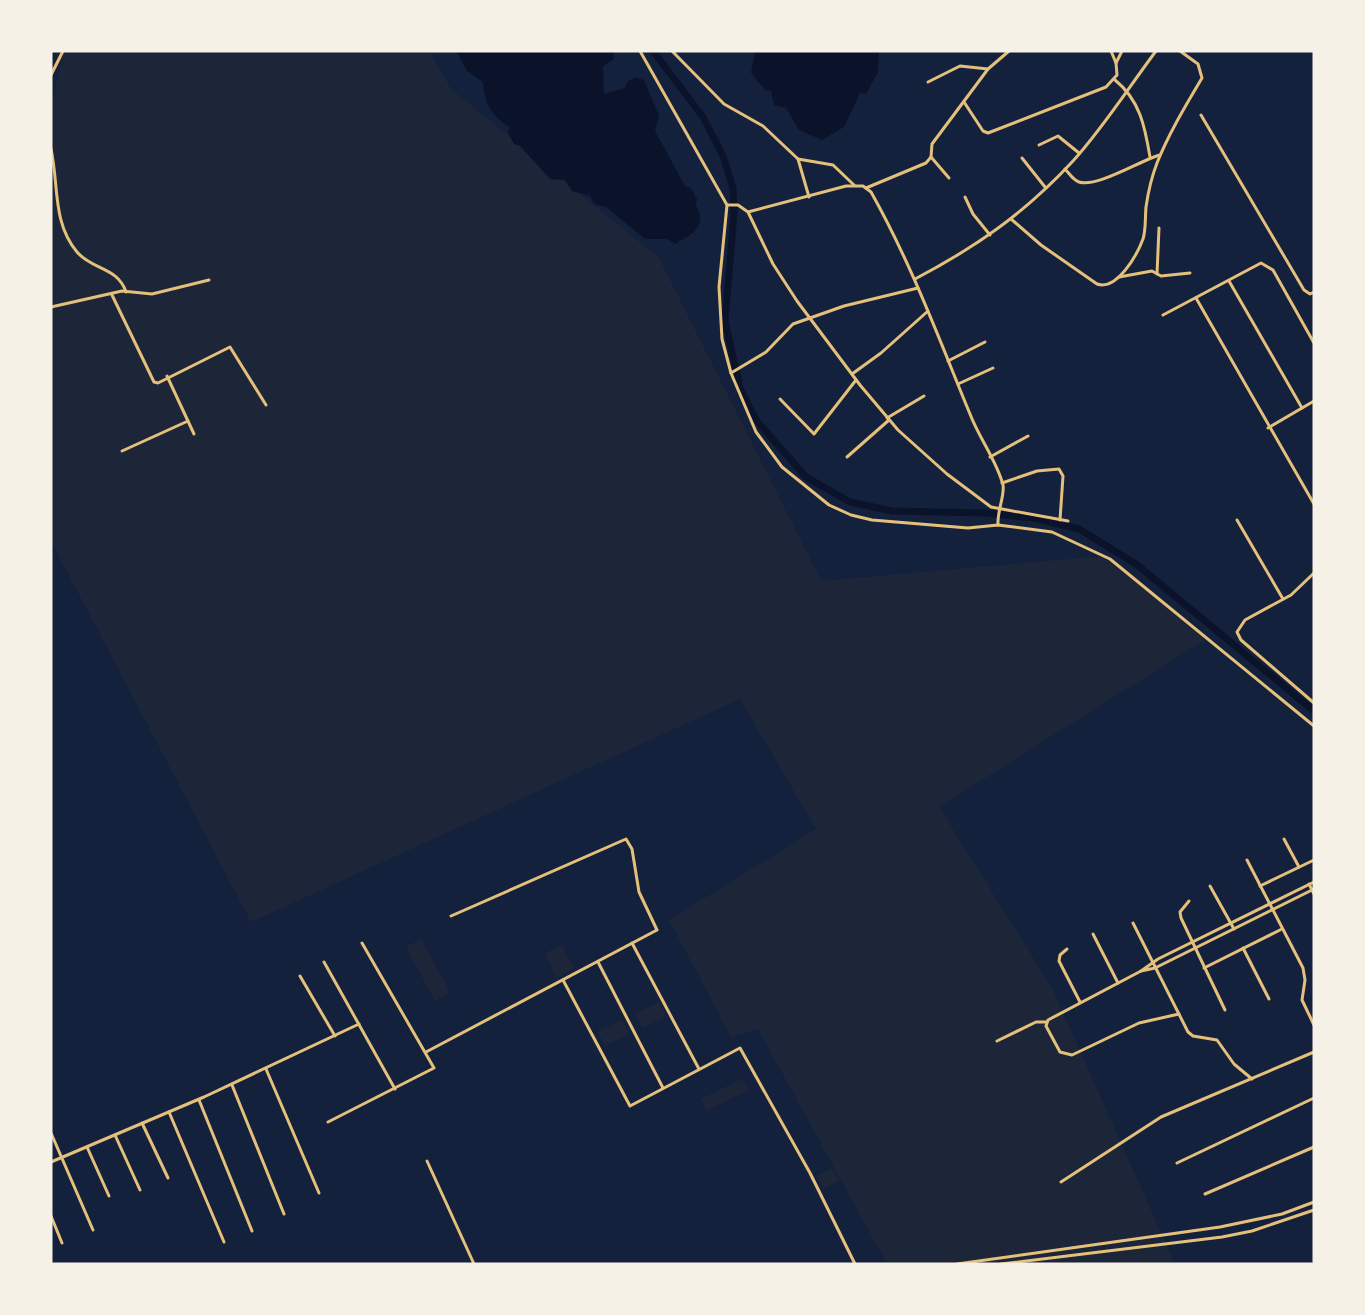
<svg xmlns="http://www.w3.org/2000/svg" width="1365" height="1315" viewBox="0 0 1365 1315" font-family="Inter,sans-serif">
<style>
.green{fill:#1d2539}
.water{fill:#0b132b}
.lines{fill:none;stroke-linecap:round;stroke-linejoin:round}
.canal{stroke:#0b132b;stroke-width:7}
.minor{stroke:#e5c07b;stroke-width:3}
</style>
<rect width="100%" height="100%" fill="#14213d"/>
<g class="green">
<path d="M64,51H430L451,89L659,258L821,581L1103,556L1208,638L939,807L1052,988L1175,1264H887L758,1029L731,1037L669,920L816,829L740,699L251,922L51,541V107Z"/>
<path d="M421,939L450,992L435,1001L406,947Z"/>
<path d="M562,945L574,969L556,978L545,953Z"/>
<path d="M659,1002L666,1016L642,1028L635,1014Z"/>
<path d="M622,1020L629,1034L605,1046L598,1032Z"/>
<path d="M742,1079L748,1090L706,1111L701,1099Z"/>
<path d="M832,1168L839,1181L823,1189L817,1176Z"/>
</g>
<g class="water">
<path d="M456,51H614V59L603,66L604,94L625,88L627,82L635,77L644,80L659,116L655,131L685,186L691,188L697,199L696,205C708,226 692,235 675,244L667,239H645L606,207L594,204L590,196L572,191L565,180L550,179L520,146L514,144L508,133L509,127C490,114 485,105 483,82L467,71Z"/>
<path d="M755,51H879L878,72L866,94L860,93L844,127L822,140L799,130L786,108L774,105L771,91L765,90L751,73Z"/>
</g>
<g class="lines">
<path class="canal" d="M653,51L703,117L723,156L733,188L734,214L725,321L740,388L756,420L806,477L850,502L892,511L985,513L1034,518L1079,529L1136,564L1314,711"/>
<g class="minor">
<path d="M640,51L727,205L719,287L722,339L731,373L756,432L782,467L829,505L851,515L872,520L968,528L998,525L1052,532L1110,559L1314,726"/>
<path d="M672,51L724,104L763,126L798,159L833,165L854,185"/>
<path d="M1116,63L1122,51"/>
<path d="M51,75L63,51"/>
<path d="M1115,80C1140,100 1145,127 1150,157"/>
<path d="M928,82L960,66L988,69"/>
<path d="M964,102L983,131L988,133L1106,87L1117,75L1116,63L1111,51"/>
<path d="M1201,115L1304,290L1310,294L1314,292"/>
<path d="M1039,145L1058,136L1079,153"/>
<path d="M51,149C59,185 52,222 77,252C92,270 118,267 126,292"/>
<path d="M931,157L949,178"/>
<path d="M1022,158L1045,187"/>
<path d="M798,159L809,197"/>
<path d="M1065,169C1069,173 1073,180 1079,182C1097,188 1141,160 1160,155"/>
<path d="M866,188L926,163L931,157L932,144L988,69L1009,51"/>
<path d="M965,197L973,214L990,235"/>
<path d="M727,205H738L748,212L773,264L797,301L860,385L898,430L947,474L991,507L1068,521"/>
<path d="M748,212L846,186H863L871,192C911,263 939,339 970,414C979,438 997,461 1003,485C1005,495 997,511 998,525"/>
<path d="M1011,219L1041,245L1097,284C1117,291 1137,255 1143,239C1146,230 1145,218 1146,207C1148,193 1152,176 1157,163C1169,133 1186,105 1202,78L1198,64L1180,51"/>
<path d="M1157,274L1159,228"/>
<path d="M1119,277L1152,271L1161,276L1190,273"/>
<path d="M915,279C976,247 1025,213 1073,161C1103,128 1129,87 1156,51"/>
<path d="M1229,281L1302,408"/>
<path d="M112,295L154,382L158,383L230,347L266,405"/>
<path d="M1196,298L1314,504"/>
<path d="M51,307L122,291L152,294L209,280"/>
<path d="M1163,315L1261,263L1273,270L1314,343"/>
<path d="M948,361L985,342"/>
<path d="M731,373L766,352L793,324L844,306L918,288"/>
<path d="M852,374L881,353L928,311"/>
<path d="M167,376L194,434"/>
<path d="M958,384L993,368"/>
<path d="M780,399L814,434L856,380"/>
<path d="M887,418L924,396"/>
<path d="M1268,428L1314,401"/>
<path d="M122,451L188,421"/>
<path d="M847,457L889,420"/>
<path d="M990,457L1028,436"/>
<path d="M1002,483L1037,471L1059,469L1063,476L1060,520"/>
<path d="M1237,520L1283,599"/>
<path d="M1314,573L1291,595L1245,620L1237,632L1241,640L1314,703"/>
<path d="M1284,839L1299,867"/>
<path d="M1247,860L1303,968L1305,980L1302,1000L1314,1025"/>
<path d="M1314,882L1158,959L1141,971L1155,968L1314,889"/>
<path d="M1309,884L1314,894"/>
<path d="M1210,886L1234,929"/>
<path d="M1260,886L1314,860"/>
<path d="M1189,901L1180,912L1181,918L1225,1010"/>
<path d="M1133,923L1188,1032L1193,1036L1217,1040L1234,1064L1252,1079"/>
<path d="M1093,934L1118,983"/>
<path d="M632,943L699,1069"/>
<path d="M1243,948L1269,999"/>
<path d="M1067,949L1060,955L1059,961L1080,1002"/>
<path d="M324,962L395,1089"/>
<path d="M598,962L663,1088"/>
<path d="M1204,968L1282,929"/>
<path d="M1141,971L1048,1020L1046,1026L1060,1052L1072,1055L1139,1023L1179,1014"/>
<path d="M300,976L335,1036"/>
<path d="M563,980L630,1106L740,1048L810,1173L855,1264"/>
<path d="M997,1041L1036,1022H1046"/>
<path d="M426,1052L657,930L639,892L632,849L626,839L451,916"/>
<path d="M266,1069L319,1193"/>
<path d="M232,1085L284,1214"/>
<path d="M199,1100L252,1231"/>
<path d="M169,1112L224,1242"/>
<path d="M328,1122L434,1068L362,943"/>
<path d="M142,1123L168,1178"/>
<path d="M51,1133L93,1230"/>
<path d="M115,1135L140,1190"/>
<path d="M87,1147L109,1196"/>
<path d="M427,1161L474,1264"/>
<path d="M51,1162L204,1097L359,1024"/>
<path d="M1177,1163L1314,1098"/>
<path d="M1061,1182L1161,1117L1314,1052"/>
<path d="M1205,1194L1314,1147"/>
<path d="M51,1216L62,1243"/>
<path d="M957,1264L1220,1227L1282,1214L1314,1202"/>
<path d="M1001,1264L1222,1237L1252,1231L1314,1210"/>
</g>
</g>
<rect width="1365" height="1315" fill="none" stroke="#f6f1e7" stroke-width="105"/>
</svg>
